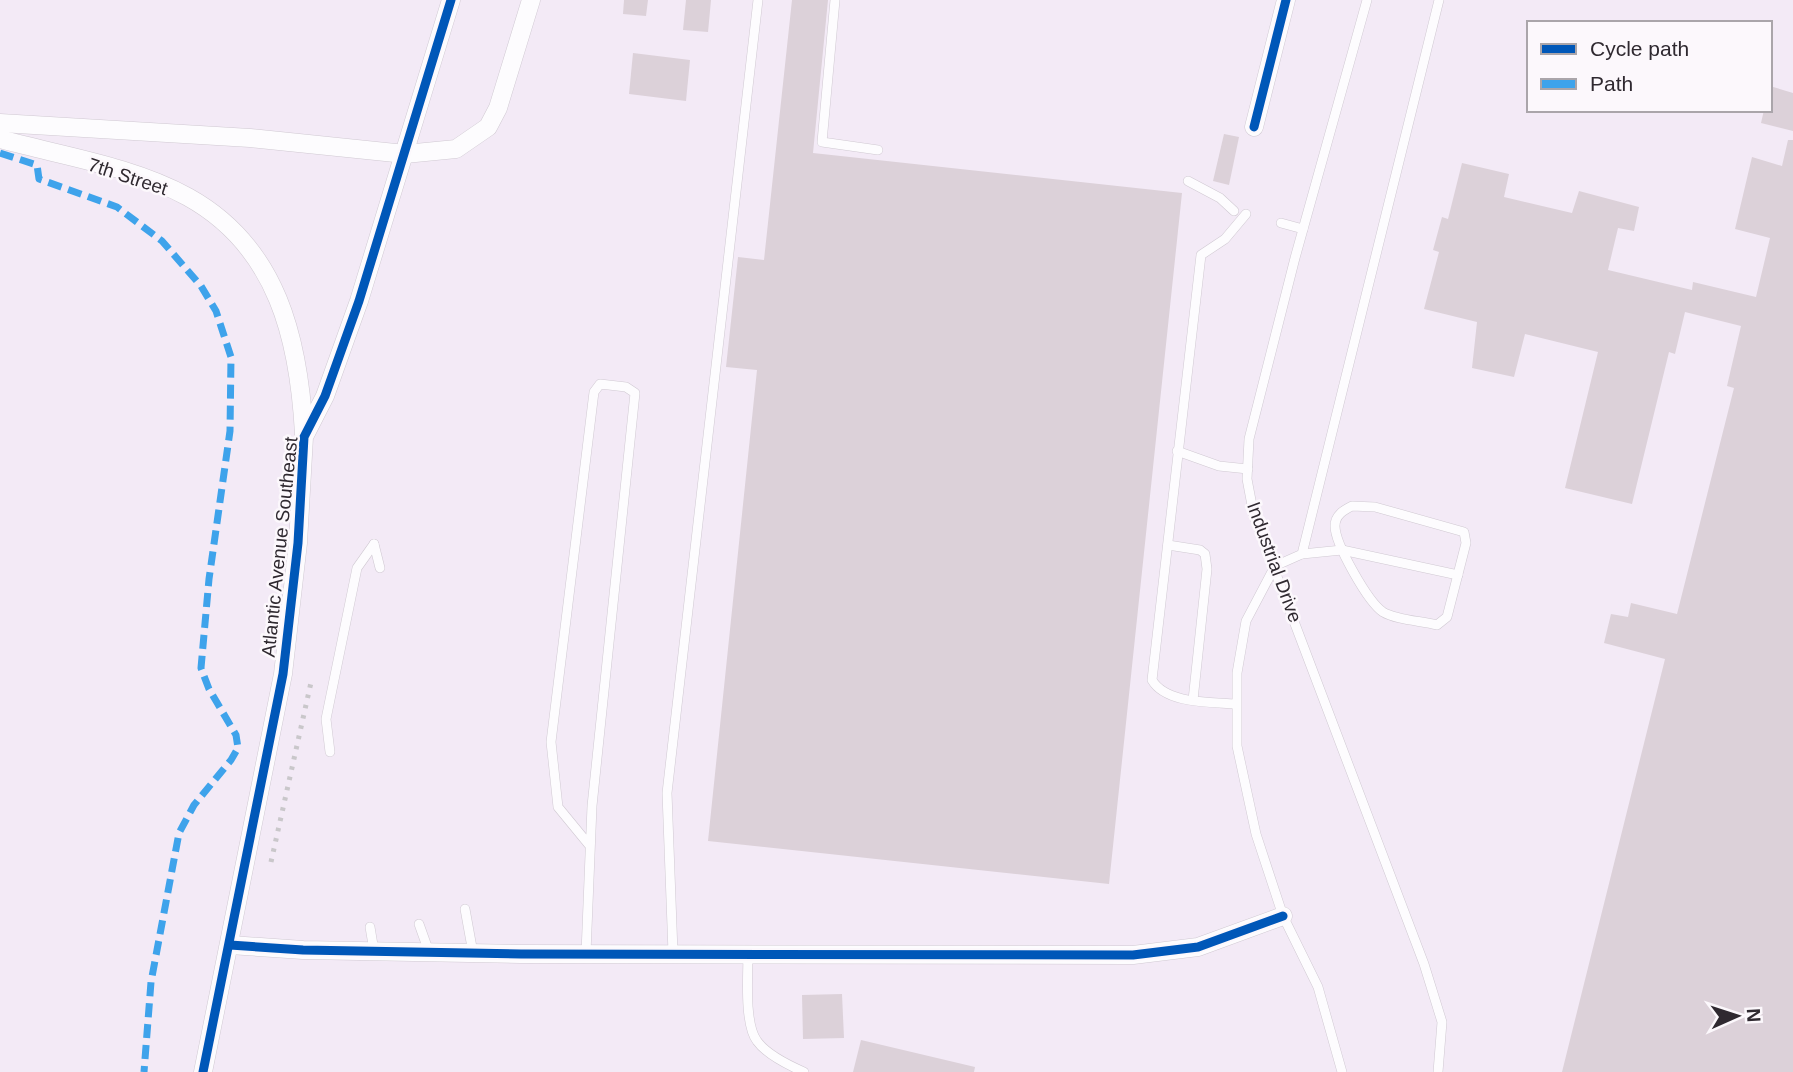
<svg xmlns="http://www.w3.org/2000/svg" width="1793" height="1072" viewBox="0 0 1793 1072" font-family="Helvetica,sans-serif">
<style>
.building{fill:#dcd1d9}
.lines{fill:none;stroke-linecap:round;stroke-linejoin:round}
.lane-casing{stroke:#d0c9d2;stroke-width:10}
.street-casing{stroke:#d0c9d2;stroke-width:19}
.lane{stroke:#fdfcfe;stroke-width:9}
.street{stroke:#fdfcfe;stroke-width:18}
.rail{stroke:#c9c7ca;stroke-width:5;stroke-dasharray:3.5 7;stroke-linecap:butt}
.quiet{stroke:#3ea3eb;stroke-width:7;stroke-dasharray:14 7;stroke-linecap:butt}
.cycleway-casing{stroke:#fcf8fc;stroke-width:13}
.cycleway{stroke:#0057b8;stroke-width:9}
.labels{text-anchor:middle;stroke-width:5;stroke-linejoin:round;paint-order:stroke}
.street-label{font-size:19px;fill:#2f2930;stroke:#fcf8fc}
</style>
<rect width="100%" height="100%" fill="#f3eaf6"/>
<g class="building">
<path d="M624,0H648L646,16L623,14Z"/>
<path d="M686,0H711L708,32L683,30Z"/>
<path d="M792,0H828L813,153L1182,193L1109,884L708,841L757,370L726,367L738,257L764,260Z"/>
<path d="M633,53L690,60L686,101L629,94Z"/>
<path d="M1770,86L1793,93V131L1761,123L1764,110H1770Z"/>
<path d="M1224,134L1239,137L1229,185L1213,181Z"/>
<path d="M1788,140H1793V1072H1562L1665,659L1604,643L1611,614L1628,617L1631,603L1677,614L1734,388L1727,386L1741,326L1685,312L1675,354L1669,352L1632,504L1565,488L1598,352L1525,334L1514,377L1472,368L1477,322L1424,309L1439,252L1433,250L1442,217L1448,219L1462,163L1509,174L1504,197L1572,213L1579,191L1639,207L1634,231L1618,228L1608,270L1692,290L1693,282L1756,297L1770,238L1735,229L1752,157L1782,166Z"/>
<path d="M842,994L844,1038L803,1039L802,995Z"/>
<path d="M861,1040L975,1067L974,1072H853Z"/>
</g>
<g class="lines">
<g class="lane-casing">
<g id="lane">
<path d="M835,0L822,142L878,150"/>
<path d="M1367,0L1295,258L1249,439L1247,479L1254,516L1424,964L1442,1022L1438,1072"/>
<path d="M1188,181L1220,198L1234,211"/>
<path d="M1281,223L1303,229"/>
<path d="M1177,451L1219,466L1248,469"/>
<path d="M1352,506L1375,507L1464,532L1466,543L1447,617L1437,625C1422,621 1396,620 1383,612C1368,602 1335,544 1335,526C1335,515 1344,510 1352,506Z"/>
<path d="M374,544L380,568"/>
<path d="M1168,545L1200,550L1205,554L1207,569L1193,700"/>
<path d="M1302,554L1342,550L1458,575"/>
<path d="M1235,704C1211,702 1166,704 1152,680L1201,255L1225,239L1246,214"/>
<path d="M330,752L326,719L357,568L374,544"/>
<path d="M465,909L473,953"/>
<path d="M419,924L429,952"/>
<path d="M370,927L374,951"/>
<path d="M586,953L592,806L635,393L626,387L600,384L594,392L551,742L558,807L590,846"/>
<path d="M673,953L667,793L758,0"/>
<path d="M748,953C748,974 744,1024 757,1041C767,1055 788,1065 804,1072"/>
<path d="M1342,1072L1318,987L1283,916L1256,834L1237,746V673L1246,621L1275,566L1302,554L1439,0"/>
</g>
</g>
<g class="street-casing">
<g id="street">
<path d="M0,123L250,138L405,154L456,149L488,127L498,108L531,0"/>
<path d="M1254,127L1286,0"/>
<path d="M0,139C62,156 132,166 188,197C278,247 299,340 304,434"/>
<path d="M230,945L303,950L521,954L1133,955L1198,947L1283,916"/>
<path d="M203,1072L283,674L298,543L304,437L325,396L359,301L451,0"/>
</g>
</g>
<use href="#lane" class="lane"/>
<use href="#street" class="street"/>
<path class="rail" d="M271,862L312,678"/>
<path class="quiet" d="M0,153L37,165L39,179L117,207L162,241L201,286L216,311L231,357L230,431L209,579L201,668L209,689L236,735L238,748L231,760L194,805L179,833L151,982L144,1072"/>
<g class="cycleway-casing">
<g id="cycleway">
<path d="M1254,127L1286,0"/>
<path d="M230,945L303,950L521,954L1133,955L1198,947L1283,916"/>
<path d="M203,1072L283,674L298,543L304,437L325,396L359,301L451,0"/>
</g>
</g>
<use href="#cycleway" class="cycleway"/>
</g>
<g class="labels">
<g class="street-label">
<text transform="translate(128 176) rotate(18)" y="7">7th Street</text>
<text transform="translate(279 547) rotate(-84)" y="7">Atlantic Avenue Southeast</text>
<text transform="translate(1275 562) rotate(70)" y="7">Industrial Drive</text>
</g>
</g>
<rect x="1527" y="21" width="245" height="91" fill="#fcf8fc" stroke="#aaa5aa" stroke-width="2"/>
<rect x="1541" y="44" width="35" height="10" fill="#0057b8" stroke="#aaa5aa" stroke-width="2"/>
<text x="1590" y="56" font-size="21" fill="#2f2930">Cycle path</text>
<rect x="1541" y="79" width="35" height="10" fill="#3ea3eb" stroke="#aaa5aa" stroke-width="2"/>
<text x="1590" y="91" font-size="21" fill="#2f2930">Path</text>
<g transform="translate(1737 1016) rotate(87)" stroke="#fcf8fc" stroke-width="5" paint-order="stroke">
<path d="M0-5L12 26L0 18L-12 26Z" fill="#2f2930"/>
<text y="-10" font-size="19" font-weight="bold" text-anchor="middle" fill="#2f2930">N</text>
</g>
</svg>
